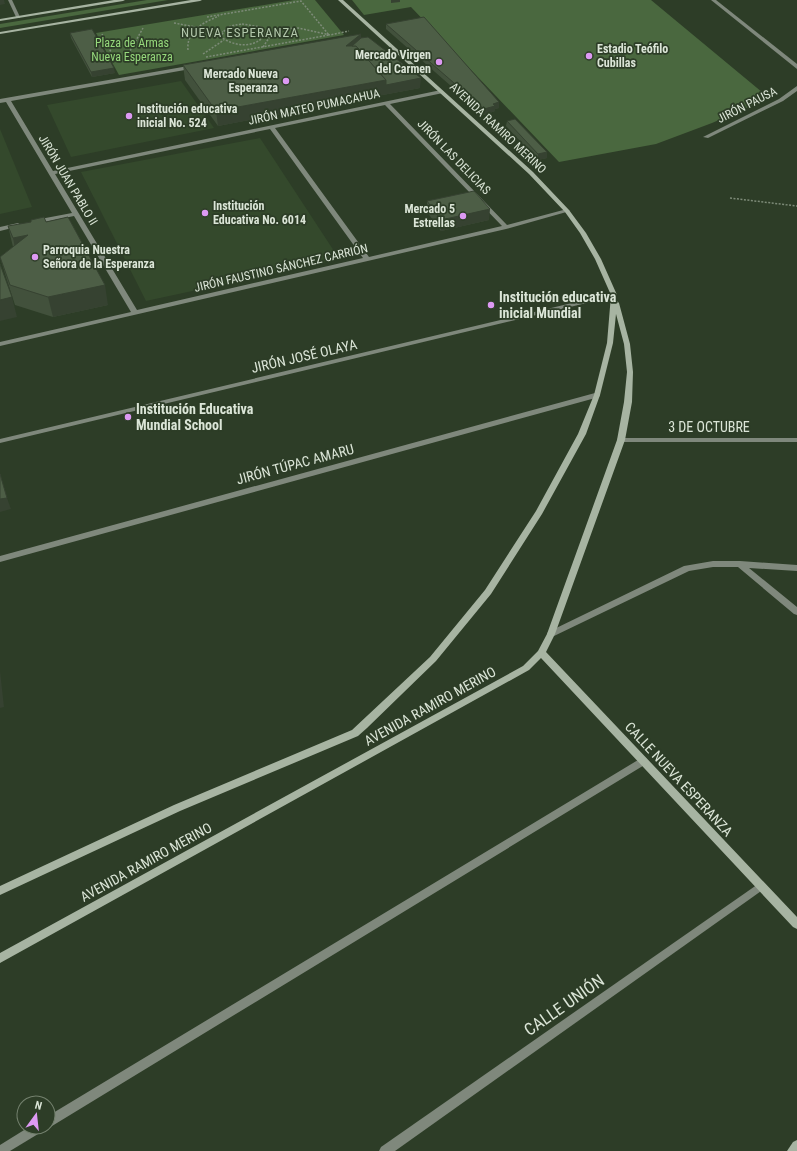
<svg xmlns="http://www.w3.org/2000/svg" width="797" height="1151" viewBox="0 0 797 1151" font-family="'Roboto Condensed',sans-serif">
<style>
.built{fill:#34492c}
.green{fill:#4a683f}
.lines{fill:none;stroke-linecap:round;stroke-linejoin:round}
.path{stroke:#7d8b78;stroke-width:1.5;stroke-dasharray:2 1.5;stroke-linecap:butt}
.lane{fill:#7f887c;fill-rule:evenodd}
.street{fill:#7f887c;fill-rule:evenodd}
.secondary{fill:#a7b4a2;fill-rule:evenodd}
.wall{fill:#42513c}
.shaded-wall{fill:#364231}
.building{fill:#4d5e46;stroke:#364231}
.poi-dot{fill:#dd99f3;stroke:#2d3d27;stroke-width:1.5}
.labels{text-anchor:middle;stroke-width:3.5;stroke-linejoin:round;paint-order:stroke}
.far-park-label{font-size:12px;fill:#96d97c;stroke:#2d3d27}
.far-poi-label{font-size:12px;font-weight:bold;fill:#dbe5d7;stroke:#2d3d27;text-anchor:start}
.far-street-label{font-size:12px;fill:#dbe5d7;stroke:#2d3d27}
.far-quarter-label{font-size:13px;letter-spacing:1px;fill:#b2c7ab;stroke:#2d3d27}
.poi-label{font-size:14px;font-weight:bold;fill:#dbe5d7;stroke:#2d3d27;text-anchor:start}
.street-label{font-size:14px;fill:#dbe5d7;stroke:#2d3d27}
.near-street-label{font-size:17px;fill:#dbe5d7;stroke:#2d3d27}
</style>
<rect width="100%" height="100%" fill="#2d3d27"/>
<g class="built">
<path d="M181,81L214,128L71,157L47,105Z"/>
<path d="M0,129L32,207L0,214Z"/>
<path d="M260,138L336,254L331,261L146,301L81,172Z"/>
</g>
<g class="green">
<path d="M147,0H168L0,28V24Z"/>
<path d="M294,0H315L344,35L119,75L96,33Z"/>
<path d="M352,0H651L769,98L712,123L656,144L559,162L411,7L364,15Z"/>
</g>
<g class="lines">
<g class="path">
<path d="M174,23L223,32"/>
<path d="M242,24L261,27L266,33C257,49 234,47 221,37C226,25 231,26 242,24Z"/>
<path d="M102,34L116,62"/>
<path d="M263,47L271,35L283,29L298,28L330,35L349,31"/>
<path d="M188,50C186,31 204,22 219,16"/>
<path d="M203,54L224,40"/>
<path d="M206,57L329,35L301,1L207,17"/>
<path d="M125,60L143,28"/>
<path d="M730,198L797,206"/>
</g>
<path class="lane" d="M797,86V91L783,101L708,138L703,137L779,99Z"/>
<g class="street">
<path d="M8,0H12L20,17V18L16,17Z"/>
<path d="M711,0H716L797,64V69Z"/>
<path d="M194,65L196,66V68L11,101L53,171L441,90L443,91V93L390,104L507,225L567,209L570,211L506,229L0,346V342L131,312L74,216L35,224L32,222L35,220L72,213L6,102L0,103V99ZM385,105L502,226L369,257L275,128ZM270,129L363,258L137,310L55,174Z"/>
<path d="M18,223L21,225L20,226L0,231V227Z"/>
<path d="M614,293L616,294V296L0,443V439Z"/>
<path d="M595,393H599L600,395L599,397L0,562V556Z"/>
<path d="M618,438H797V442H621L617,440Z"/>
<path d="M713,561H740L797,565V571L749,568L797,607V615L794,614L738,567H713L689,571L554,636H548L547,634L548,632L684,566Z"/>
<path d="M643,757L646,758L648,761L646,764L52,1126L48,1128L47,1127H48V1116Z"/>
<path d="M761,882L764,883L766,886L764,889L395,1151H379L381,1147Z"/>
<path d="M29,1127H45L43,1131L10,1151H0V1145Z"/>
</g>
<g class="secondary">
<path d="M114,0H125L123,1L0,21V19Z"/>
<path d="M191,0H202L200,1L0,34V32Z"/>
<path d="M338,0H343L533,172L569,210L586,233L601,259L617,295V301L619,303L630,344L633,372L632,402L625,440L555,634L546,652L797,917V929L793,927L541,658L529,670L0,963V953L523,666L538,651L547,634L617,440L624,402L627,372L624,344L616,314L613,343L600,395L586,434L542,514L491,594L436,661L367,728L358,736L180,811L0,895V886L174,805L352,730L430,657L485,590L536,511L578,434L594,395L607,343L611,295L595,259L580,233L565,212L529,174Z"/>
<path d="M797,1140V1151H787L793,1142Z"/>
</g>
</g>
<g class="wall">
<path d="M386,24L499,108L495,109V111L484,115L386,29Z"/>
<path d="M70,33L115,73L92,77L71,38Z"/>
<path d="M361,38L420,88L218,126L185,80L183,65Z"/>
<path d="M507,121L547,152V158L538,160L506,126Z"/>
<path d="M427,201L489,220L441,231L427,212Z"/>
<path d="M46,222L108,305L53,317L15,305L6,277L0,257L13,247L8,226Z"/>
</g>
<g class="shaded-wall">
<path d="M0,0H4L5,4L0,5Z"/>
<path d="M391,0H400V2L391,3Z"/>
<path d="M361,34V48L346,46Z"/>
<path d="M114,68L115,73L92,77L91,72Z"/>
<path d="M421,78L420,88L218,126L216,111L386,80Z"/>
<path d="M499,102V108L495,109V111L484,115V109L493,104Z"/>
<path d="M547,152V158L538,160V154Z"/>
<path d="M490,209L489,220L441,231V220Z"/>
<path d="M28,235L17,258L13,238Z"/>
<path d="M105,285L108,305L53,317L48,297Z"/>
<path d="M12,297L17,317L0,321V300Z"/>
<path d="M7,498L11,509L0,512V499Z"/>
<path d="M0,671L4,707L0,708Z"/>
</g>
<g class="building">
<path d="M424,17L499,102L493,104L495,106L484,109L386,24Z"/>
<path d="M92,29L114,68L91,72L70,33Z"/>
<path d="M361,34L346,46H356L386,80L216,111L183,65Z"/>
<path d="M368,37L421,78L386,85V80L356,46H352L361,38Z"/>
<path d="M515,119L547,152L538,154L507,121Z"/>
<path d="M474,191L490,209L441,220L427,201Z"/>
<path d="M44,217L46,222L68,217L105,285L48,297L10,285L0,257L28,235L13,238L8,226L31,222V220Z"/>
<path d="M0,264L12,297L0,300Z"/>
<path d="M0,474L7,498L0,499Z"/>
</g>
<g class="poi-dot">
<circle cx="589" cy="56" r="4"/>
<circle cx="439" cy="62" r="4"/>
<circle cx="286" cy="81" r="4"/>
<circle cx="129" cy="116" r="4"/>
<circle cx="205" cy="213" r="4"/>
<circle cx="463" cy="216" r="4"/>
<circle cx="35" cy="257" r="4"/>
<circle cx="491" cy="305" r="4"/>
<circle cx="128" cy="417" r="4"/>
</g>
<g class="labels">
<g class="far-park-label">
<text x="132" y="47">Plaza de Armas<tspan x="132" dy="14">Nueva Esperanza</tspan></text>
</g>
<g class="far-poi-label">
<text x="597" y="53">Estadio Teófilo<tspan x="597" dy="14">Cubillas</tspan></text>
<text x="431" y="59" text-anchor="end">Mercado Virgen<tspan x="431" dy="14">del Carmen</tspan></text>
<text x="278" y="78" text-anchor="end">Mercado Nueva<tspan x="278" dy="14">Esperanza</tspan></text>
<text x="137" y="113">Institución educativa<tspan x="137" dy="14">inicial No. 524</tspan></text>
<text x="213" y="210">Institución<tspan x="213" dy="14">Educativa No. 6014</tspan></text>
<text x="455" y="213" text-anchor="end">Mercado 5<tspan x="455" dy="14">Estrellas</tspan></text>
<text x="43" y="254">Parroquia Nuestra<tspan x="43" dy="14">Señora de la Esperanza</tspan></text>
</g>
<g class="far-street-label">
<text transform="translate(747 105) rotate(-27)" y="4">JIRÓN PAUSA</text>
<text transform="translate(314 107) rotate(-12)" y="4">JIRÓN MATEO PUMACAHUA</text>
<text transform="translate(498 128) rotate(43)" y="4">AVENIDA RAMIRO MERINO</text>
<text transform="translate(454 157) rotate(46)" y="4">JIRÓN LAS DELICIAS</text>
<text transform="translate(68 180) rotate(59)" y="4">JIRÓN JUAN PABLO II</text>
<text transform="translate(281 268) rotate(-13)" y="4">JIRÓN FAUSTINO SÁNCHEZ CARRIÓN</text>
</g>
<g class="far-quarter-label">
<text x="240" y="37">NUEVA ESPERANZA</text>
</g>
<g class="poi-label">
<text x="499" y="302">Institución educativa<tspan x="499" dy="16">inicial Mundial</tspan></text>
<text x="136" y="414">Institución Educativa<tspan x="136" dy="16">Mundial School</tspan></text>
</g>
<g class="street-label">
<text transform="translate(304 356) rotate(-13)" y="5">JIRÓN JOSÉ OLAYA</text>
<text x="709" y="432">3 DE OCTUBRE</text>
<text transform="translate(295 464) rotate(-15)" y="5">JIRÓN TÚPAC AMARU</text>
<text transform="translate(430 706) rotate(-29)" y="5">AVENIDA RAMIRO MERINO</text>
<text transform="translate(679 779) rotate(47)" y="5">CALLE NUEVA ESPERANZA</text>
<text transform="translate(146 862) rotate(-29)" y="5">AVENIDA RAMIRO MERINO</text>
</g>
<g class="near-street-label">
<text transform="translate(564 1005) rotate(-35)" y="6">CALLE UNIÓN</text>
</g>
</g>
<g transform="translate(36 1115) rotate(15)"><circle r="19" fill="#2d3d27" stroke="#73806d"/>
<path d="M0-3L7 15L0 10L-7 15Z" fill="#dd99f3"/>
<text y="-6" font-size="11" font-weight="bold" text-anchor="middle" fill="#dbe5d7">N</text>
</g>
</svg>
